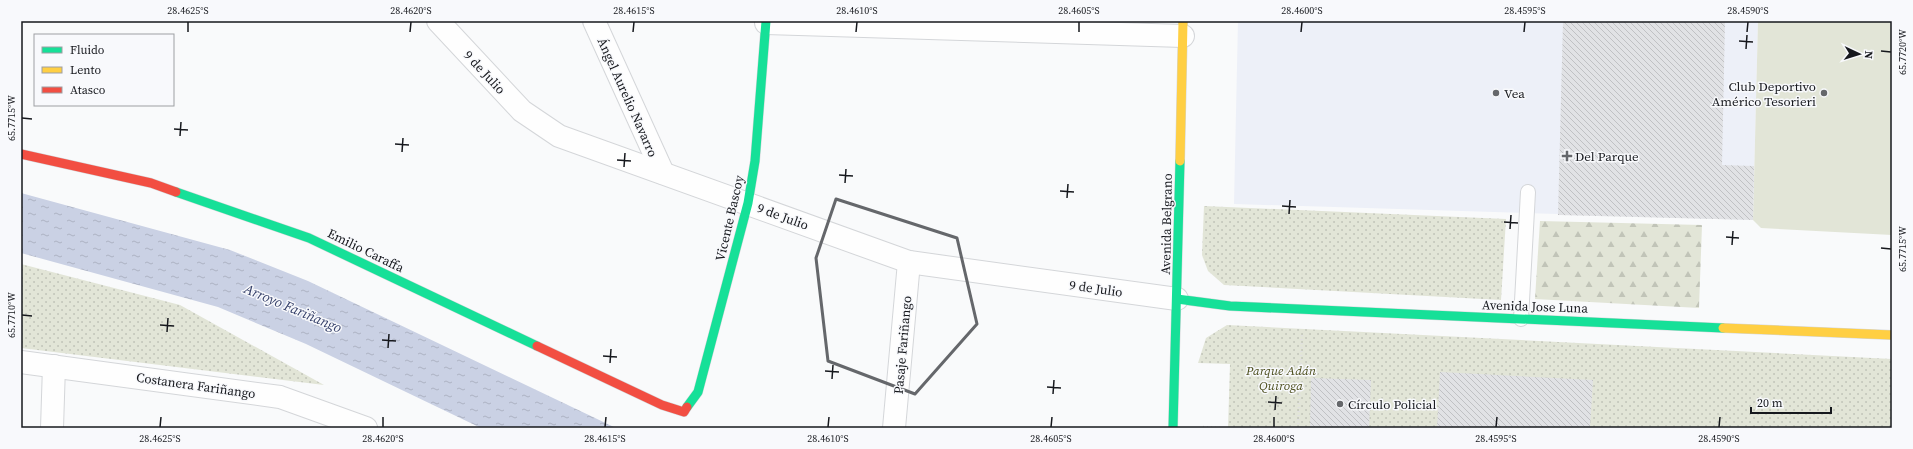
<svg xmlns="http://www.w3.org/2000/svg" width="1913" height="449" viewBox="0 0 1913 449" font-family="'Source Serif 4',serif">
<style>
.built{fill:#edf0f8}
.grass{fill:url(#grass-dots)}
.forest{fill:url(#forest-firs)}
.garden{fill:#e2e5d7}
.water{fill:url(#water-ripples)}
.building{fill:url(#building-back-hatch)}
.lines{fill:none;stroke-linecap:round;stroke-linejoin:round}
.lane-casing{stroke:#d4d6d9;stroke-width:16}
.street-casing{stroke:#d4d6d9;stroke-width:24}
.fast-casing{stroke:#d4d6d9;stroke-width:10}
.slow-casing{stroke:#d4d6d9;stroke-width:10}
.jam-casing{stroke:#d4d6d9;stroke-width:10}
.path{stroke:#e0e0e0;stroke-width:2.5;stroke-dasharray:1 3;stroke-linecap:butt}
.lane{stroke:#fefefe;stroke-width:14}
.street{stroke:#fefefe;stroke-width:22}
.fast{stroke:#16e098;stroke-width:9}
.slow{stroke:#ffcf43;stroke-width:9}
.jam{stroke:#f24e42;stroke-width:9}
.marked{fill:none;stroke:#65676b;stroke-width:3;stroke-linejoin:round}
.ticks{fill:none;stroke:#16181d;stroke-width:1.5}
.poi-dot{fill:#65676b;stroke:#f8f9fc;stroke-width:1.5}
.labels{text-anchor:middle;stroke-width:3;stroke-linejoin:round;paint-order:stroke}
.street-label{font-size:13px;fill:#16181d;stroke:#f8f9fc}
.poi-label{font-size:13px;fill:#16181d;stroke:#f8f9fc;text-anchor:start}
.park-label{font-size:13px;font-style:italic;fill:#4d4f1e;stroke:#f8f9fc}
.water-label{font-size:14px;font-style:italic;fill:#36416a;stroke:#f8f9fc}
.neatline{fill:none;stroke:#16181d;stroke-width:1.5}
.ticks-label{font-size:10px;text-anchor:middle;fill:#16181d}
</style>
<defs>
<pattern id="grass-dots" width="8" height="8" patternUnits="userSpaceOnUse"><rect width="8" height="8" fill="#e2e5d7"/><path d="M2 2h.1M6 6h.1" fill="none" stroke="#c1c4b8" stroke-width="1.8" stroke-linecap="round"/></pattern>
<pattern id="forest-firs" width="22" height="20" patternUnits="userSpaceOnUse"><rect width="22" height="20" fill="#e2e5d7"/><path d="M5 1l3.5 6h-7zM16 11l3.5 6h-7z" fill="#c1c4b8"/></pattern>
<pattern id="water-ripples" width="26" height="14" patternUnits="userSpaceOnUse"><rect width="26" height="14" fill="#cad1e4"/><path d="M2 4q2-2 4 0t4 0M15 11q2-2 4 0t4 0" fill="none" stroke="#adb3c3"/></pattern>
<pattern id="building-back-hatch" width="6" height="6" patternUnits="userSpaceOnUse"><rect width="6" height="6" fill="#e1e2e5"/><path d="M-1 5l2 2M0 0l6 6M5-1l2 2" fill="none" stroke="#c0c1c4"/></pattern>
</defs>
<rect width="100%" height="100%" fill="#f9fafb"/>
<path class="built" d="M1238,21H1758L1753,220L1234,204Z"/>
<g class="grass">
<path d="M1204,206L1506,219L1501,300L1224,285L1208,271L1202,255Z"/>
<path d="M21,264L180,305L324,385L21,348Z"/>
<path d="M1227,325L1892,359V428H1228L1230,364L1198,363L1206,338Z"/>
</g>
<path class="forest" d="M1540,221L1702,225L1699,308L1535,299Z"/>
<path class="garden" d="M1758,21H1892V235L1761,228L1753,220Z"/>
<path class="water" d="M21,193L230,250L308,281L616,428H481L306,344L218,307L21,253Z"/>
<g class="building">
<path d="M1563,21H1725L1722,165L1754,166L1753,220L1558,215Z"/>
<path d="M1440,372L1593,380L1590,428H1437Z"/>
<path d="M1311,378L1371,380L1369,428H1310Z"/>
</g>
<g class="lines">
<g class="lane-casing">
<path id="lane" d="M1521,319L1528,192"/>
</g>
<g class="street-casing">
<g id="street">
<path d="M438,21L522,111L559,136L909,262L1177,299"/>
<path d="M594,21L663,173"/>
<path d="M766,23L1183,36"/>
<path d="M21,362L280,397L366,428"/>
<path d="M52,428L54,366"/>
<path d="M894,428L909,262"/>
</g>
</g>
<g class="fast-casing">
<g id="fast">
<path d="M176,192L309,238L537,346"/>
<path d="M1177,299L1230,306L1723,328"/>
<path d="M687,407L698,392L748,203L755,161L766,21"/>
<path d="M1173,428L1180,161"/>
</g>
</g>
<g class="slow-casing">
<g id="slow">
<path d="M1180,161L1183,21"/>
<path d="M1723,328L1892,335"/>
</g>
</g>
<g class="jam-casing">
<g id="jam">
<path d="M21,154L151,183L176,192"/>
<path d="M537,346L662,405L684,412L687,407"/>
</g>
</g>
<g class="path">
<path d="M1203,427L1220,428"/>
<path d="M1298,428L1302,335"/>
</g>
<use href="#lane" class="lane"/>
<use href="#street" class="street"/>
<use href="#fast" class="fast"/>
<use href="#slow" class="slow"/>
<use href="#jam" class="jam"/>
</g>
<path class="marked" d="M836,199L957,238L977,324L915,394L828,361L816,258Z"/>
<path class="ticks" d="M188,32V22M410,32L411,22M633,32L634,22M856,32L857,22M1079,32V22M1301,32L1302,22M1524,32L1525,22M1747,32L1748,22M1739,41L1753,42M1746,49L1747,35M1881,51L1891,52M22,118L32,119M174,129L188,130M180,136L181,122M395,144L409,145M402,152L403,138M617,160L631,161M624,167L625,153M839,175L853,176M845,183L846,169M1060,191L1074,192M1067,198L1068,184M1282,206L1296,207M1289,214L1290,200M1504,222L1518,223M1510,229L1511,215M1726,237L1739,238M1732,245L1733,231M1881,248L1891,249M22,315L32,316M160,325L174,326M167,332L168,318M382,340L396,341M388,348L389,334M603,356L617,357M610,363L611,349M825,371L839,372M832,379L833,365M1047,387L1061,388M1053,394L1054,380M1268,402L1282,403M1275,410L1276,396M160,427L161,417M383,427V417M605,427L606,417M828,427L829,417M1051,427L1052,417M1274,427V417M1496,427L1497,417M1719,427L1720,417"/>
<g class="poi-dot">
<circle cx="1496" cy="93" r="4"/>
<circle cx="1824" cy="93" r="4"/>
<path d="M1565 150h4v4h4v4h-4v4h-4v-4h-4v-4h4z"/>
<circle cx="1340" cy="404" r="4"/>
</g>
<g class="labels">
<g class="street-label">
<text transform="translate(485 72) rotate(47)" y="5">9 de Julio</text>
<text transform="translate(628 97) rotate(66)" y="5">Ángel Aurelio Navarro</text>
<text transform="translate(783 216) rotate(20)" y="5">9 de Julio</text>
<text transform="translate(729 218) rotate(-77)" y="5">Vicente Bascoy</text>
<text transform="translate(1166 224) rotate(-89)" y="5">Avenida Belgrano</text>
<text transform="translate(366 250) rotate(26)" y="5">Emilio Caraffa</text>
<text transform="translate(1096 288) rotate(8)" y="5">9 de Julio</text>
<text transform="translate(1535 306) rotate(2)" y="5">Avenida Jose Luna</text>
<text transform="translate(902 345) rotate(-85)" y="5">Pasaje Fariñango</text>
<text transform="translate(196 385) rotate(8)" y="5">Costanera Fariñango</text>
</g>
<g class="poi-label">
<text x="1816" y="91" text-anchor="end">Club Deportivo<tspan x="1816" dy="15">Américo Tesorieri</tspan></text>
<text x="1504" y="98">Vea</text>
<text x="1575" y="161">Del Parque</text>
<text x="1348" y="409">Círculo Policial</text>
</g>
<g class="park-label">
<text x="1281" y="375">Parque Adán<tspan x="1281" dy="15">Quiroga</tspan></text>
</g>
<g class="water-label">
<text transform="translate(293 308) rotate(23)" y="5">Arroyo Fariñango</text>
</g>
</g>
<rect width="1913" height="449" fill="none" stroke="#f8f9fc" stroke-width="44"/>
<rect x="34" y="34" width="140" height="72" fill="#f8f9fc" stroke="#9e9fa3"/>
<rect x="42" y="47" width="20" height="6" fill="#16e098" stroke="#9e9fa3"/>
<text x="70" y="54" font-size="12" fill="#16181d">Fluido</text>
<rect x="42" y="67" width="20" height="6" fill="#ffcf43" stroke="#9e9fa3"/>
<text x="70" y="74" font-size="12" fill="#16181d">Lento</text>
<rect x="42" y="87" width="20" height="6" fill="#f24e42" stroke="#9e9fa3"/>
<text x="70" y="94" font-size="12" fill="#16181d">Atasco</text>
<g transform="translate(1859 54) rotate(94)" stroke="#f8f9fc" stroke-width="3" paint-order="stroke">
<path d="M0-3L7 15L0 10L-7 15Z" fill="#16181d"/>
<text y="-6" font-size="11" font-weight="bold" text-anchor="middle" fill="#16181d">N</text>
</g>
<path d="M1751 407v6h80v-6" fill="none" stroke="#16181d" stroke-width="2"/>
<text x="1757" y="407" font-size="12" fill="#16181d" stroke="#f8f9fc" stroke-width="3" paint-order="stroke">20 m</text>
<rect x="22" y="22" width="1869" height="405" class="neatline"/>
<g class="ticks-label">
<text x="188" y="14">28.4625°S</text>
<text x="411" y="14">28.4620°S</text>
<text x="634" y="14">28.4615°S</text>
<text x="857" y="14">28.4610°S</text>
<text x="1079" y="14">28.4605°S</text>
<text x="1302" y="14">28.4600°S</text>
<text x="1525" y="14">28.4595°S</text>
<text x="1748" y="14">28.4590°S</text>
<text transform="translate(1902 52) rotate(-90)" y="4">65.7720°W</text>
<text transform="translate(11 118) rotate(-90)" y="4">65.7715°W</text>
<text transform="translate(1902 249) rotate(-90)" y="4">65.7715°W</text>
<text transform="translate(11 315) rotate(-90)" y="4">65.7710°W</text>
<text x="160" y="442">28.4625°S</text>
<text x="383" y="442">28.4620°S</text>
<text x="605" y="442">28.4615°S</text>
<text x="828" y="442">28.4610°S</text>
<text x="1051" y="442">28.4605°S</text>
<text x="1274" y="442">28.4600°S</text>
<text x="1496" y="442">28.4595°S</text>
<text x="1719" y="442">28.4590°S</text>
</g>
</svg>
